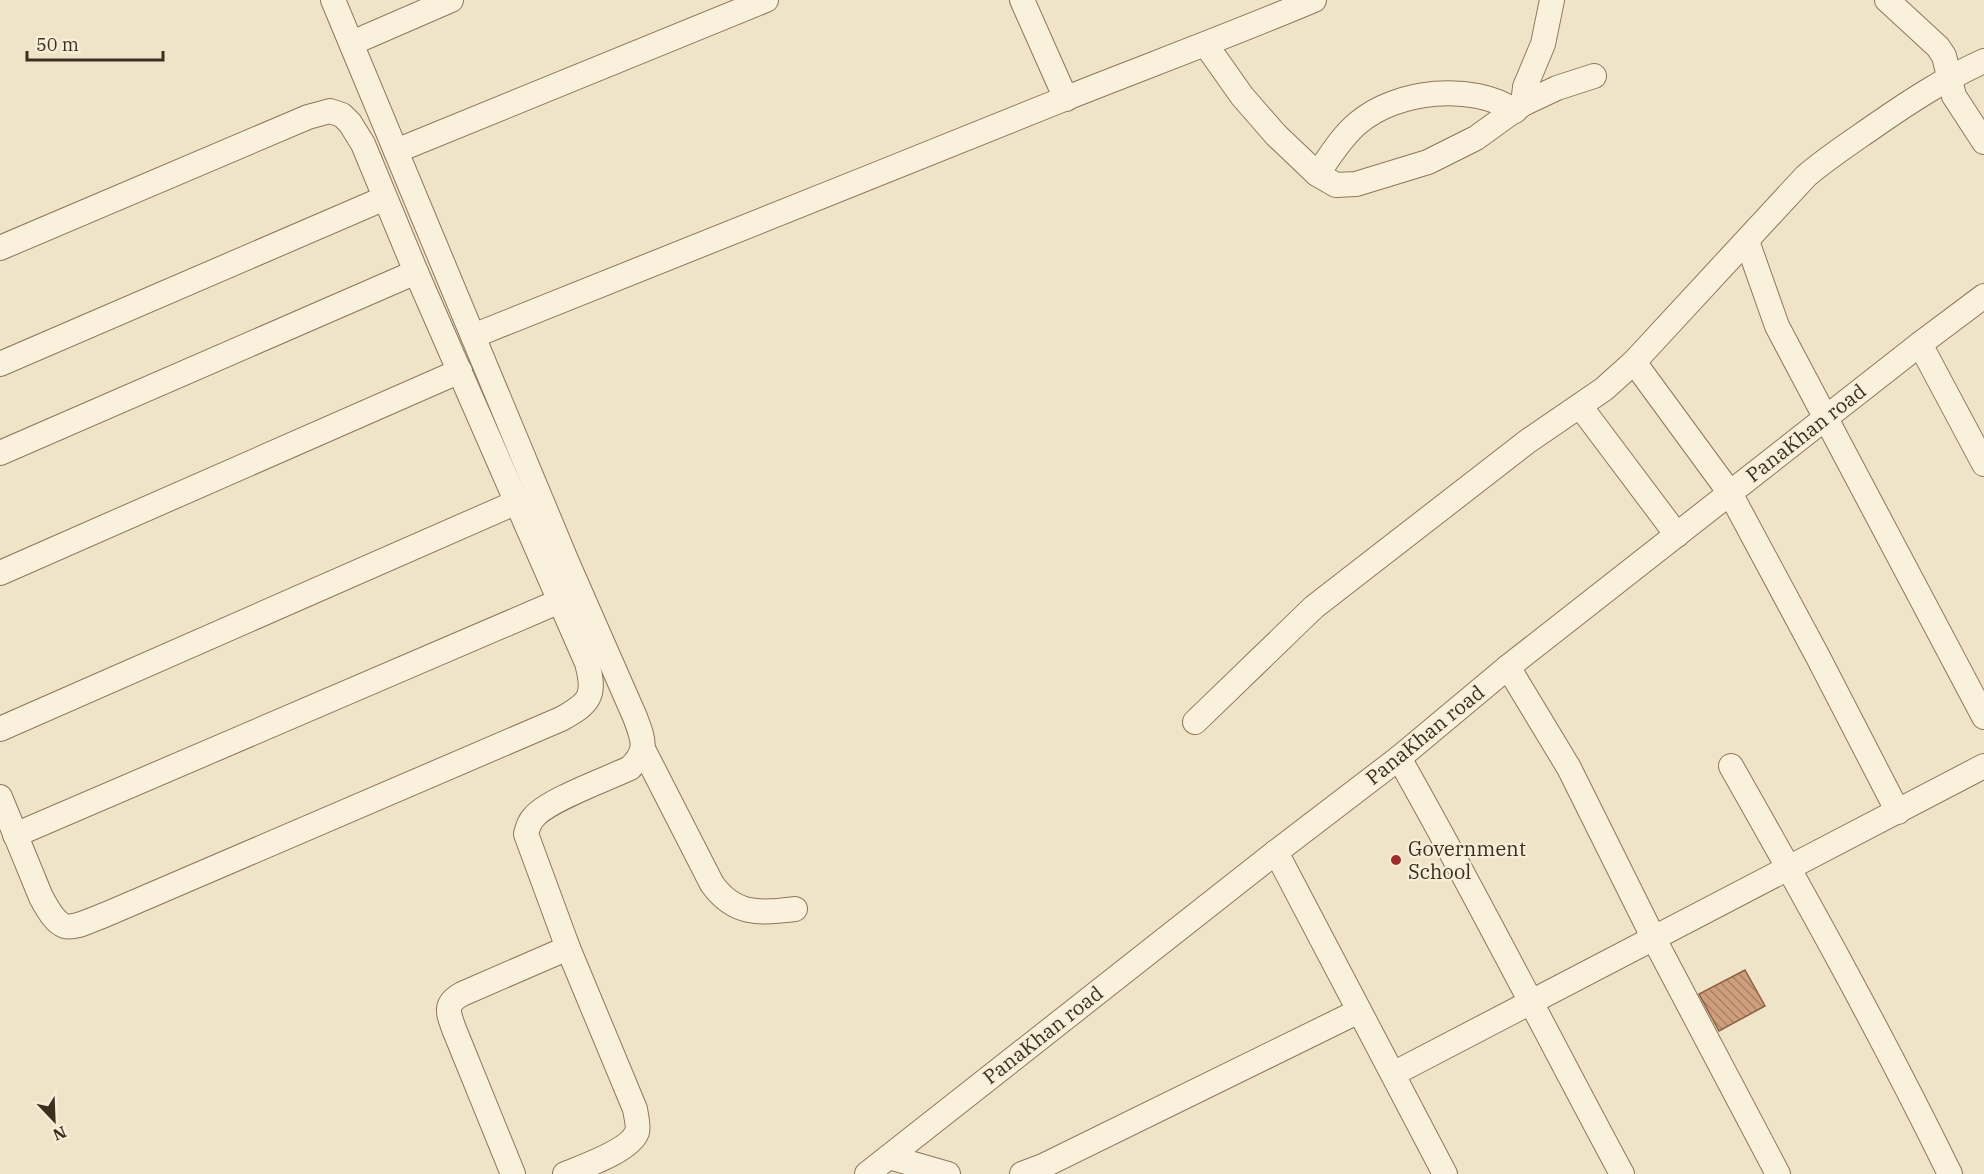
<svg xmlns="http://www.w3.org/2000/svg" width="1984" height="1174" viewBox="0 0 1984 1174" font-family="'IBM Plex Serif',serif">
<style>
.building{fill:url(#building-back-hatch);stroke:#8d5f41;stroke-width:1.5}
.lines{fill:none;stroke-linecap:round;stroke-linejoin:round}
.minor-casing{stroke:#8d765c;stroke-width:26}
.minor{stroke:#faf1dc;stroke-width:24}
.poi-dot{fill:#9e2a2b;stroke:#f7eed8;stroke-width:2}
.labels{text-anchor:middle;stroke-width:4.5;stroke-linejoin:round;paint-order:stroke}
.street-label{font-size:20px;fill:#3d2e20;stroke:#f7eed8}
.poi-label{font-size:20px;fill:#3d2e20;stroke:#f7eed8;text-anchor:start}
</style>
<defs>
<pattern id="building-back-hatch" width="6" height="6" patternUnits="userSpaceOnUse" patternTransform="scale(1.5)"><rect width="6" height="6" fill="#cf9f7d"/><path d="M-1 5l2 2M0 0l6 6M5-1l2 2" fill="none" stroke="#a98266"/></pattern>
</defs>
<rect width="100%" height="100%" fill="#f0e4c8"/>
<path class="building" d="M1745,970L1765,1006L1719,1031L1699,994Z"/>
<g class="lines">
<g class="minor-casing">
<g id="minor">
<path d="M333,0L567,562L635,717C643,739 649,750 630,768C607,779 548,800 534,817C529,822 528,827 526,834L568,948L635,1109C636,1116 639,1126 637,1132C630,1151 582,1167 565,1174"/>
<path d="M1022,0L1066,99"/>
<path d="M1887,0L1938,47L1944,56L1954,96L1984,142"/>
<path d="M352,43L451,0"/>
<path d="M1206,45L1242,96L1276,135L1317,174L1336,185L1356,184L1428,162L1476,138L1523,104L1557,88L1594,76"/>
<path d="M1523,104L1525,87L1543,44L1552,0"/>
<path d="M396,151L766,0"/>
<path d="M1317,174C1330,157 1341,137 1358,123C1397,90 1472,82 1515,111"/>
<path d="M1747,241L1777,326L1984,717"/>
<path d="M0,248L308,117L330,111L342,115L350,123L363,144L416,272L587,663C596,696 590,703 561,719L107,914C68,929 63,938 41,897L0,797"/>
<path d="M473,336C670,258 867,178 1064,99C1147,66 1231,35 1314,0"/>
<path d="M1920,344L1984,464"/>
<path d="M1634,362L1730,493L1818,657L1898,812"/>
<path d="M0,364L385,198"/>
<path d="M1580,406L1677,535"/>
<path d="M0,453L416,272"/>
<path d="M0,573L460,371"/>
<path d="M1508,667L1569,768L1653,937L1778,1174"/>
<path d="M1195,722L1314,607L1528,441L1604,389L1634,362L1806,176C1827,158 1850,143 1873,127C1909,102 1944,79 1984,61"/>
<path d="M0,729L517,502"/>
<path d="M644,751L712,884C735,916 760,913 795,909"/>
<path d="M1399,758C1477,895 1547,1035 1622,1174"/>
<path d="M1731,766C1807,900 1882,1035 1950,1174"/>
<path d="M15,835L560,601"/>
<path d="M1276,852L1445,1174"/>
<path d="M1393,1074L1984,766"/>
<path d="M889,1157L948,1174"/>
<path d="M513,1174L454,1029C448,1012 444,1004 462,994L568,948"/>
<path d="M867,1174L1276,852L1399,758L1508,667L1920,344L1984,296"/>
<path d="M1022,1174L1043,1166L1359,1011"/>
</g>
</g>
<use href="#minor" class="minor"/>
</g>
<circle class="poi-dot" cx="1396" cy="860" r="6"/>
<g class="labels">
<g class="street-label">
<text transform="translate(1806 433) rotate(-38)" y="7">PanaKhan road</text>
<text transform="translate(1425 735) rotate(-39)" y="7">PanaKhan road</text>
<text transform="translate(1043 1035) rotate(-38)" y="7">PanaKhan road</text>
</g>
<g class="poi-label">
<text x="1408" y="856">Government<tspan x="1408" dy="23">School</tspan></text>
</g>
</g>
<g transform="translate(54 1120) rotate(157)" stroke="#f7eed8" stroke-width="4.5" paint-order="stroke">
<path d="M0-4.5L10 22L0 15L-10 22Z" fill="#3d2e20"/>
<text y="-9" font-size="16" font-weight="bold" text-anchor="middle" fill="#3d2e20">N</text>
</g>
<path d="M27 51v9h136v-9" fill="none" stroke="#3d2e20" stroke-width="3"/>
<text x="36" y="51" font-size="18" fill="#3d2e20" stroke="#f7eed8" stroke-width="4.5" paint-order="stroke">50 m</text>
</svg>
